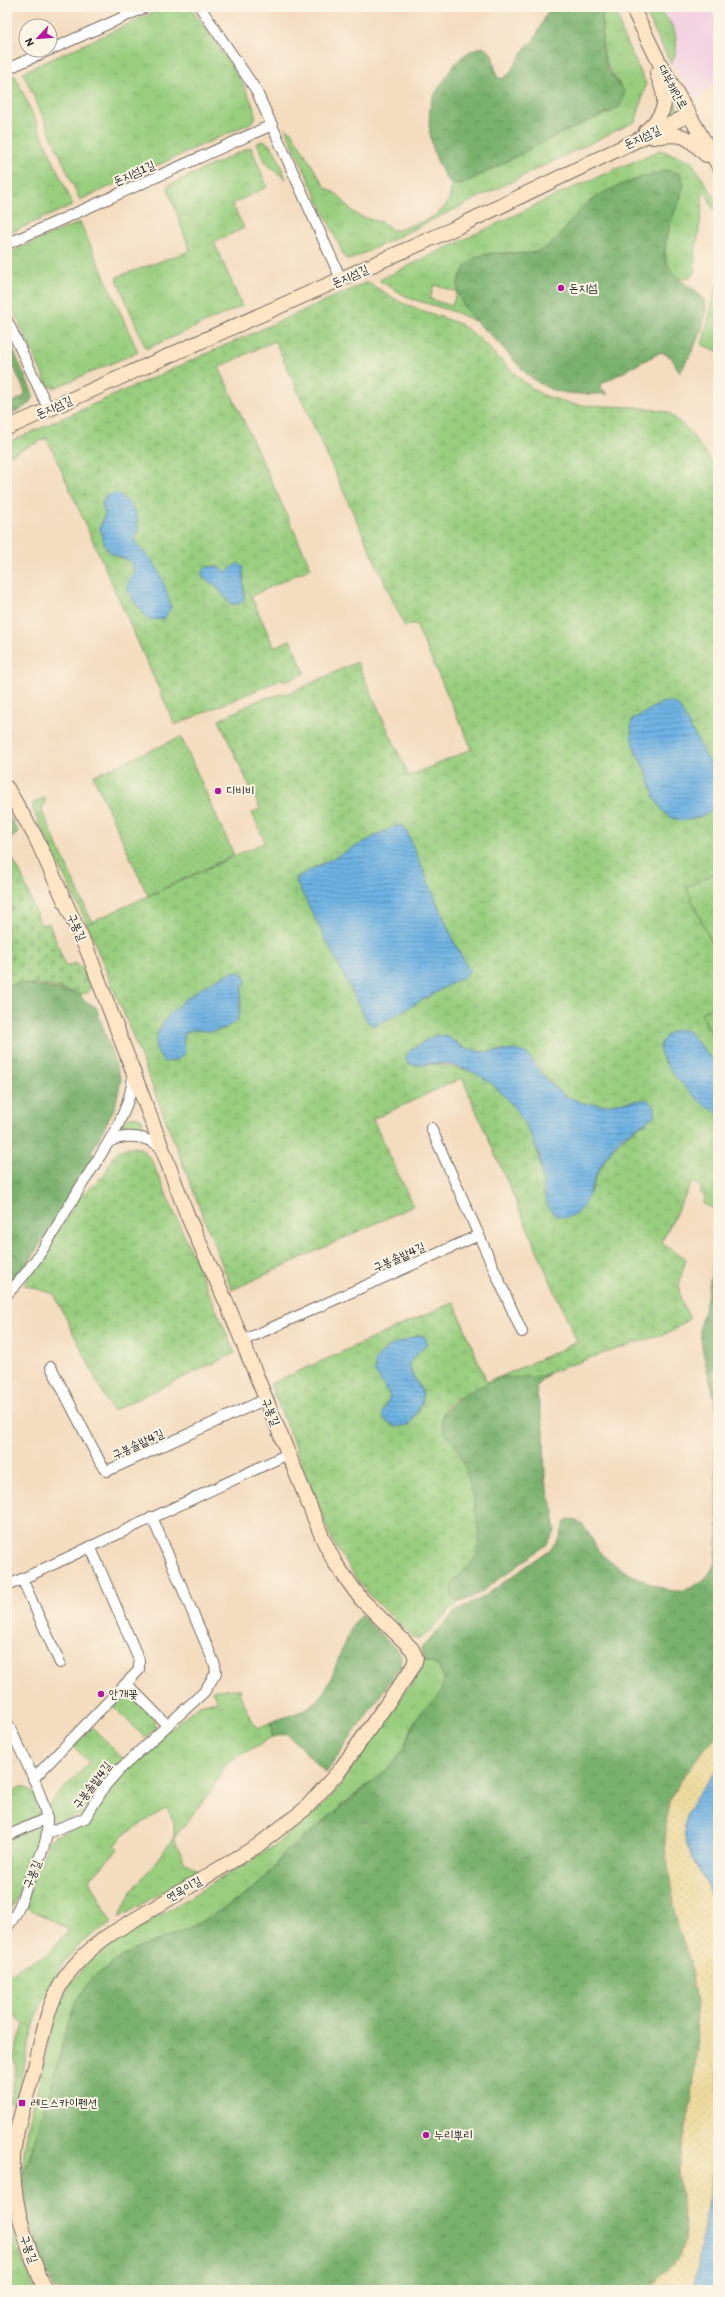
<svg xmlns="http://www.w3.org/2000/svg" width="725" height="2297" viewBox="0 0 725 2297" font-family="Itim,'Poor Story',sans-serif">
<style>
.built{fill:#f2cfe1}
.grass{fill:url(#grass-tufts);stroke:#627c55;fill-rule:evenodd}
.forest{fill:url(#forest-crowns);stroke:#526e4c}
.wetland{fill:url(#wetland-marsh);stroke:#627c55;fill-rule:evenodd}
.sand{fill:url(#sand-dots);stroke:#8c8264}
.cemetery{fill:url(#cemetery-stones);stroke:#627c55}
.park{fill:url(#park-crowns);stroke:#627c55}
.garden{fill:url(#garden-dots);stroke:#627c55}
.water{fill:url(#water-rules);stroke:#4c6f88}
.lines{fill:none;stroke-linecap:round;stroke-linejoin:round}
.street-casing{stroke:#71695f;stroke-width:12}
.secondary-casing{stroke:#71695f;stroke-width:16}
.street{stroke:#fff;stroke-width:10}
.secondary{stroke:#fee5c5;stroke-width:14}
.poi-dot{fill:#b5179e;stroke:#fcf5e5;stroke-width:1.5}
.labels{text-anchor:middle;stroke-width:4;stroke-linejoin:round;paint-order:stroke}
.street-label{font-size:12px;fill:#2b2b2b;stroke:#fcf5e5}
.poi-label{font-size:12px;fill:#2b2b2b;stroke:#fcf5e5;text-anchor:start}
</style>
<defs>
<pattern id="grass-tufts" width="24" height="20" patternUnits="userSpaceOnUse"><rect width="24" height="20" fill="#99ce7f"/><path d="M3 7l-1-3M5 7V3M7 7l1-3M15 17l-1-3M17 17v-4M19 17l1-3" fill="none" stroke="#84b16e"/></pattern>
<pattern id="forest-crowns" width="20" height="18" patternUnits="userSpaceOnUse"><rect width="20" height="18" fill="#7ab16e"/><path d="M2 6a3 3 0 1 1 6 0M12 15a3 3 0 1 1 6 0" fill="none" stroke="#64905b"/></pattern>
<pattern id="wetland-marsh" width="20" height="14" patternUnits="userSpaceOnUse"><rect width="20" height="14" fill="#99ce7f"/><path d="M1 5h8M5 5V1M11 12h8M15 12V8" fill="none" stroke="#84b16e"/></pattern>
<pattern id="sand-dots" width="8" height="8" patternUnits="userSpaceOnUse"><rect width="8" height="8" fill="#eeda9e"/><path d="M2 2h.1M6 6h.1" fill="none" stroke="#cb8" stroke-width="1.8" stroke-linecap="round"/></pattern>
<pattern id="cemetery-stones" width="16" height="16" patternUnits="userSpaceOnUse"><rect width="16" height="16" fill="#99ce7f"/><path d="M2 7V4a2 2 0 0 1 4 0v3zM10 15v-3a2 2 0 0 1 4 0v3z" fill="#84b16e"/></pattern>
<pattern id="park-crowns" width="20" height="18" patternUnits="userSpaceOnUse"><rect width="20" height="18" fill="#99ce7f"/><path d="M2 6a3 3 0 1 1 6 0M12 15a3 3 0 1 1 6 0" fill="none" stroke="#84b16e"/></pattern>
<pattern id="garden-dots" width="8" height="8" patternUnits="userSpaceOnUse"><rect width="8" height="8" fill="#99ce7f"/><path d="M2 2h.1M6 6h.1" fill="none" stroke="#84b16e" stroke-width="1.8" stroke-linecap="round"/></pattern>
<pattern id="water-rules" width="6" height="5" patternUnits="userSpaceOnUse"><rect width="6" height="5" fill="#6eb3e4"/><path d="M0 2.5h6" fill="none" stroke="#5b92b9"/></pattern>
</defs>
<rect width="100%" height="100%" fill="#fcf5e5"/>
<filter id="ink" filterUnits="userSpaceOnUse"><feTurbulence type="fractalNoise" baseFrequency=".025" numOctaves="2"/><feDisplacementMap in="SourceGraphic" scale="8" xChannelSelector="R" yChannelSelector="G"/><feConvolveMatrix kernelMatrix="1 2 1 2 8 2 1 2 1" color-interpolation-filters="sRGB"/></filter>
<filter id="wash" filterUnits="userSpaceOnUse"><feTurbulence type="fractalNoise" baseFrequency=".012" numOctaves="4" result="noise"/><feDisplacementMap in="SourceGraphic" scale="16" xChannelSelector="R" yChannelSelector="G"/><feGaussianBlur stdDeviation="0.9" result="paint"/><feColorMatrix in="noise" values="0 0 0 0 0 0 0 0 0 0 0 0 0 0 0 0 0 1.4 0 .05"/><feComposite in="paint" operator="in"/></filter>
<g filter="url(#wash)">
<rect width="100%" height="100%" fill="#f4dcbf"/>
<path class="built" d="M643,7H718V80L696,99L662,49Z"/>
<g class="grass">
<path d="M166,7H190C203,26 260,100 255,119L249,124L80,200L23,72Z"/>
<path d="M602,7H616L623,36L646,83L636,121L350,260L345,258L285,128L291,131L325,187L338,195L353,212L362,217L382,222L393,230H399C423,220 453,216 451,184L463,183L473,179C519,156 563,129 612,112L620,84C596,57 604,40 602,7Z"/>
<path d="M643,7C671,7 685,42 671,64Z"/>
<path d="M15,75L73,205L7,234V78Z"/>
<path d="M667,89L680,113L662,122Z"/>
<path d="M263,141C276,144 281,168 286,179L267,165L257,143Z"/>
<path d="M251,147L267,187L232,204L244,228L214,242L242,306L146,349L116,277L190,251L167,186Z"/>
<path d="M660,150L691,161L718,203L717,211L713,209L706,193L702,195C703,215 698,233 695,254C695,259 696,267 694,272C690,282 679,279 673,276L665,256L666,240L675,210L682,195L586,205C574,218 556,245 539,251C528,255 516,253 505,252L463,305L475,321L455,312L409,298L380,281L381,279L563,192ZM434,285L457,292L452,306L430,299Z"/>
<path d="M80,222L138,352L54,388L47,384L7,296V254Z"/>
<path d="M718,282V351L702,345Z"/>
<path d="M46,797L42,811L92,922L87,924L33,810V803Z"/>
<path d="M133,1116L141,1118L146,1130L145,1134L122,1133C119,1126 125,1118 133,1116Z"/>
<path d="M424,1660L437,1665L444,1677L443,1689L437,1699L423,1710L415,1720L401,1754L387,1770L342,1805L321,1826L287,1851L260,1883L245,1895L203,1921L179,1933L135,1949L91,1979L65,2032L56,2072L23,2177C22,2141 34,2105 42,2070C50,2041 54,2010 71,1984C82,1966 99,1952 117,1941L271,1848L319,1809L330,1798L360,1758L421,1669Z"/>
<path d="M241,1689L239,1693L255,1726L258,1728L271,1722L272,1737L227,1763L211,1791L174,1838L184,1861L198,1870L119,1918L130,1894L174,1838V1822L167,1808L124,1834L115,1846L118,1849L89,1880L111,1922C98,1932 84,1940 73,1952C33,1998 29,2048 16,2104L10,2102L17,2066C10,2056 21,2036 24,2025L7,2008V1977L21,1966L46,1955L68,1932L67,1928L24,1906L48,1842L55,1836L89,1822L107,1792L125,1771L161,1736L199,1705L217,1701L212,1690Z"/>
<path d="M124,1695H131L155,1720L156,1728L145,1738L113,1706Z"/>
<path d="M92,1727L123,1759L103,1780L83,1814L59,1823L52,1820L47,1805L89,1763L73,1746Z"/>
<path d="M7,2217L10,2219L17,2246L35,2290H15L7,2281Z"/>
</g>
<g class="forest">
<path d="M550,7H602V46L607,69L625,92L620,107L553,137L473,179L463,183L451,184C434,164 425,129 431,103C434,93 442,84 448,74C457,59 467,49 485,47L492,54L497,77L502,79L509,74L526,47L535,38Z"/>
<path d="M666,170L680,173L684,184C679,208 664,229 665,255C666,282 699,285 705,302C711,319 689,357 680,373L671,357L661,352L601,384L602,389L608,394C589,394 566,396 548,388C524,377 509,353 491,335C486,330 480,326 475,321C468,313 461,303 458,293C456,282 461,273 467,265C483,244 519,259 539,251C560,243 570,218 586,204C609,186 639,178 666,170Z"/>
<path d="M7,342L10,343L33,394C32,407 17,410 7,415V405L23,397L25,392L7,351Z"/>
<path d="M7,811L18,831L17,834L7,841Z"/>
<path d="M20,983L81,994L82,999L96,1007L121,1080L115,1107L91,1153L95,1155L29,1262L7,1289V985Z"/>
<path d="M718,1244V1734L698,1757L671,1798L678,1927L690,1960L696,2004L697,2049L692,2098L678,2171L686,2234L680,2257L658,2279L651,2290H54L29,2224L23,2177L56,2072L65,2032L75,2003L91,1979L114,1962L135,1949L179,1933L203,1921L245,1895L260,1883L287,1851L387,1770C396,1759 404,1750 409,1736C412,1731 413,1724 416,1719C428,1700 441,1703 444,1677L437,1665L424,1660L421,1648L455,1612L482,1598L552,1548L560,1537L565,1521L570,1519C588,1523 590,1538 599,1551C610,1566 657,1590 675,1591C688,1592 704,1582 711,1571C723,1552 716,1480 715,1454C715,1444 718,1434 718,1424C717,1392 701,1360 700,1329C700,1319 704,1312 706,1303C710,1283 712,1264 718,1244Z"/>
<path d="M550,1373L541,1380L536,1389L544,1430L545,1480L554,1512L555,1532L546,1545L483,1591L471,1598L459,1602L452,1598C450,1587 452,1583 461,1575L458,1450C452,1443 443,1434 442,1424C439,1405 484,1380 501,1377C518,1373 534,1378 550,1373Z"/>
<path d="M361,1615L398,1651L401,1656L400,1667L326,1773L287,1734L272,1737L271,1722C284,1717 301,1713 313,1704C337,1686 337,1641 361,1615Z"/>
</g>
<g class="wetland">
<path d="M367,282L402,303L460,324L475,335L525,383L542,395L576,405L636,407L668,412L688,430L718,469V775L705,756L661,703L633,720L635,751L650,780L654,796L706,814L718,808V872L686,887L718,957V1005L701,1013L718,1047V1066L687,1030L663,1061L699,1100L718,1113V1210L703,1204L705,1197L701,1193V1187L692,1182L661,1243L686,1259C678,1286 675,1293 690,1318L671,1332L592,1357L538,1377H500L577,1342L462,1078L373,1119L413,1206L232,1290L130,1029L87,924L265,842L252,813L260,809L219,720L261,699L292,692L357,662L409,776L472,749L415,623L405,627L275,341L219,367L311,568L251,596L274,647L290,640L305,673L290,680H280L175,725L47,438L7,456V443ZM117,493L139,531L134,537L139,550L151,559L138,608C131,591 124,590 134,572L131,561L110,553L100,527L105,514L102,504L106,496ZM216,566L226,572L243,567L244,599L238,604H231L216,586ZM401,825L406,830L454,942L466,964L467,975L377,1025H371L367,1020L297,883V877ZM233,972L246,981L241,990V1010C237,1015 232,1023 227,1027C215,1036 197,1026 184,1033L182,1040L171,1013C191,996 208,981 233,972ZM455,1041L464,1048L484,1052L502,1050L538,1070L565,1096L583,1103L604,1105L640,1100L646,1123C616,1137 600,1163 590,1194L544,1195C543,1149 520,1095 477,1073C471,1070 463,1069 456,1068C441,1064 430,1063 414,1066Z"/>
<path d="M129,1147L141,1148L151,1159L235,1353L112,1411L54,1294L24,1285L79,1198L105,1174L114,1155L118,1151Z"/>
<path d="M454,1302L487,1383C474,1390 449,1398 443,1414C436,1430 453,1439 459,1452C468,1472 472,1494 476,1516C478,1527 481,1542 477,1553C470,1570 448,1578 452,1598L459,1602C445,1612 432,1634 418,1639L412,1636L373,1599L358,1581L333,1542L270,1384ZM419,1335L427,1343L409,1362C411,1379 420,1383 423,1394C425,1404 414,1417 409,1425L396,1427L386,1421L382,1414L390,1396L375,1372L388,1347Z"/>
</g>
<path class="sand" d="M718,1734V1770L711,1777L687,1847L707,1884L718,1920V2136L694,2290H651L658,2279L680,2257L686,2234L678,2171L692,2098L697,2049L696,2004L690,1960L678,1927L665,1846L667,1819L671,1798L682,1780L698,1757Z"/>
<path class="cemetery" d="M7,849L21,874L41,925L49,923L66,967L75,963L83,969L90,988L88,993L81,994C57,988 32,980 7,985Z"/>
<g class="park">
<path d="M718,872V957L686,887Z"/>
<path d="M718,1005V1047L701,1013Z"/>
<path d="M24,1786L34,1792L40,1810L43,1828L38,1849L7,1919V1793Z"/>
</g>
<path class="garden" d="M181,737L234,855L148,896L93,776Z"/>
<g class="water">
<path d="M117,493C133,505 137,511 139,531L134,537C140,552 142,549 151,559C162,573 166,591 171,607L164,619L149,620C143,613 131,598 128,591C126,585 131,577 134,572L131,561L110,553L104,544L100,527L105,514L102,504L106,496Z"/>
<path d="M238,563L243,567L244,600L238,604H231L216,586L202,577V572L207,567L216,566L226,572Z"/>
<path d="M671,702L678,705L714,770L718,775V808C693,822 670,830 655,798C651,790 650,780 646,772C638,755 628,740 632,720L661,703Z"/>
<path d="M401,825L406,830L454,942L469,970L467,975L377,1025H371L367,1021L297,883V877L395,826Z"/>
<path d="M233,972H242L246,981C238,994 242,1007 237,1021C229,1026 220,1031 210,1031C199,1031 193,1027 184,1033C182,1041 185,1046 184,1054L177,1060L164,1062C131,1028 206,981 233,972Z"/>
<path d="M675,1030H687L718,1066V1113C702,1107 659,1065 660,1048C660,1039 668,1034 675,1030Z"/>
<path d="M435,1035L446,1036L464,1048L484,1052L516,1050L527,1054L549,1082L565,1096L583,1103L604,1105L640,1100H648L655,1107V1115C643,1125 629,1130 618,1141C610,1150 600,1166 595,1177C589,1193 582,1223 558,1216C540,1210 543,1171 539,1155C537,1147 532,1138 528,1130C508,1093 482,1067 438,1063C428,1063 418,1067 408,1064L406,1057L410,1050Z"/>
<path d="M419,1335L425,1337L427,1343L409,1363L411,1373L423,1394L422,1403L409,1425L396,1427L386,1421L382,1414L390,1396L375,1372V1360L388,1347Z"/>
<path d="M718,1770V1920C714,1908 711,1895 707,1884C701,1871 691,1859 687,1846C677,1817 699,1790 718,1770Z"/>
<path d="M718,2136V2290H694Z"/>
</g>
</g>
<g filter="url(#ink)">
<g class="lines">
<g class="street-casing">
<g id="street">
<path d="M200,7L256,90L341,279"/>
<path d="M7,69L146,7"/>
<path d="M7,244L272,125"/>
<path d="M7,320L49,410"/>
<path d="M431,1128L522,1332"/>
<path d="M109,1142C126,1133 147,1136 162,1148"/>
<path d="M7,1294C36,1266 54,1230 75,1196C96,1160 130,1118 133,1076"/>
<path d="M242,1341L479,1235"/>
<path d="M51,1367L101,1464L107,1471L266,1399"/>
<path d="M22,1579L60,1663"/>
<path d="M7,1586L288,1454"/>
<path d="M127,1684L167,1725"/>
<path d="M7,1722C19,1749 50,1803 47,1831C46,1847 36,1865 29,1880C23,1895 18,1915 7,1927"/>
<path d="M33,1779L139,1670V1660L90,1546"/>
<path d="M47,1833L85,1818L105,1786L119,1770L204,1692L216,1673L215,1665L152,1517"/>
<path d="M7,1836L47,1818"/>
<path d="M7,2136L11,2154"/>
</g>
</g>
<g class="secondary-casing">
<g id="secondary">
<path d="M632,7L660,64L718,165"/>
<path d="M646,131C668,111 668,100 657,74"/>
<path d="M653,137C682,133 686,134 706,155"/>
<path d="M7,428L455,228L689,115"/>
<path d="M7,788L35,836L88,952L188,1217L228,1306L323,1539L335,1563L361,1599L412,1649L416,1658L413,1667L340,1770L305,1809L257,1846L109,1935C91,1948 73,1964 61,1984C46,2010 42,2039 35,2067C26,2100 11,2137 13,2171C15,2214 29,2251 45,2290"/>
</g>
</g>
<use href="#street" class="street"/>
<use href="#secondary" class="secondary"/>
</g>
</g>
<g class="poi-dot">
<circle cx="561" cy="288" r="4"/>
<circle cx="218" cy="791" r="4"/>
<circle cx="101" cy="1694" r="4"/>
<rect x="18" y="2099" width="8" height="8" rx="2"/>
<circle cx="426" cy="2135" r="4"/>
</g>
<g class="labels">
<g class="street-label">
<text transform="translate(673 87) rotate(61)" y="4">대부해안로</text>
<text transform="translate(642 137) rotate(-25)" y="4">돈지섬길</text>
<text transform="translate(134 173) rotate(-24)" y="4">돈지섬1길</text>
<text transform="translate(350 276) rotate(-24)" y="4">돈지섬길</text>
<text transform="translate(54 407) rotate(-24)" y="4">돈지섬길</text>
<text transform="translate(77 927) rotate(66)" y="4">구봉길</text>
<text transform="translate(399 1257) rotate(-24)" y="4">구봉솔밭4길</text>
<text transform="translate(271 1412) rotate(68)" y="4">구봉길</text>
<text transform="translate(138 1444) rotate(-25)" y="4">구봉솔밭4길</text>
<text transform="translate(92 1785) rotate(-53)" y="4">구봉솔밭4길</text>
<text transform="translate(32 1874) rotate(-68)" y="4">구봉길</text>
<text transform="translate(184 1889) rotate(-30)" y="4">연목이길</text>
<text transform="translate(29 2249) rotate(70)" y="4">구봉길</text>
</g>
<g class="poi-label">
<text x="569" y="292">돈지섬</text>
<text x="226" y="795">디비비</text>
<text x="109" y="1698">안개꽃</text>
<text x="30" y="2107">레드스카이펜션</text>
<text x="434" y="2139">누리뿌리</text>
</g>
</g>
<rect width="725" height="2297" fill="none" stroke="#fcf5e5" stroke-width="24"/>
<g transform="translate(38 38) rotate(244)"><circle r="19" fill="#fcf5e5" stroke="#a8a49b"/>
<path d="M0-3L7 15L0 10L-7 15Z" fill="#b5179e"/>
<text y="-6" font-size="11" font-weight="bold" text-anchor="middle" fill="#2b2b2b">N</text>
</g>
</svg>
